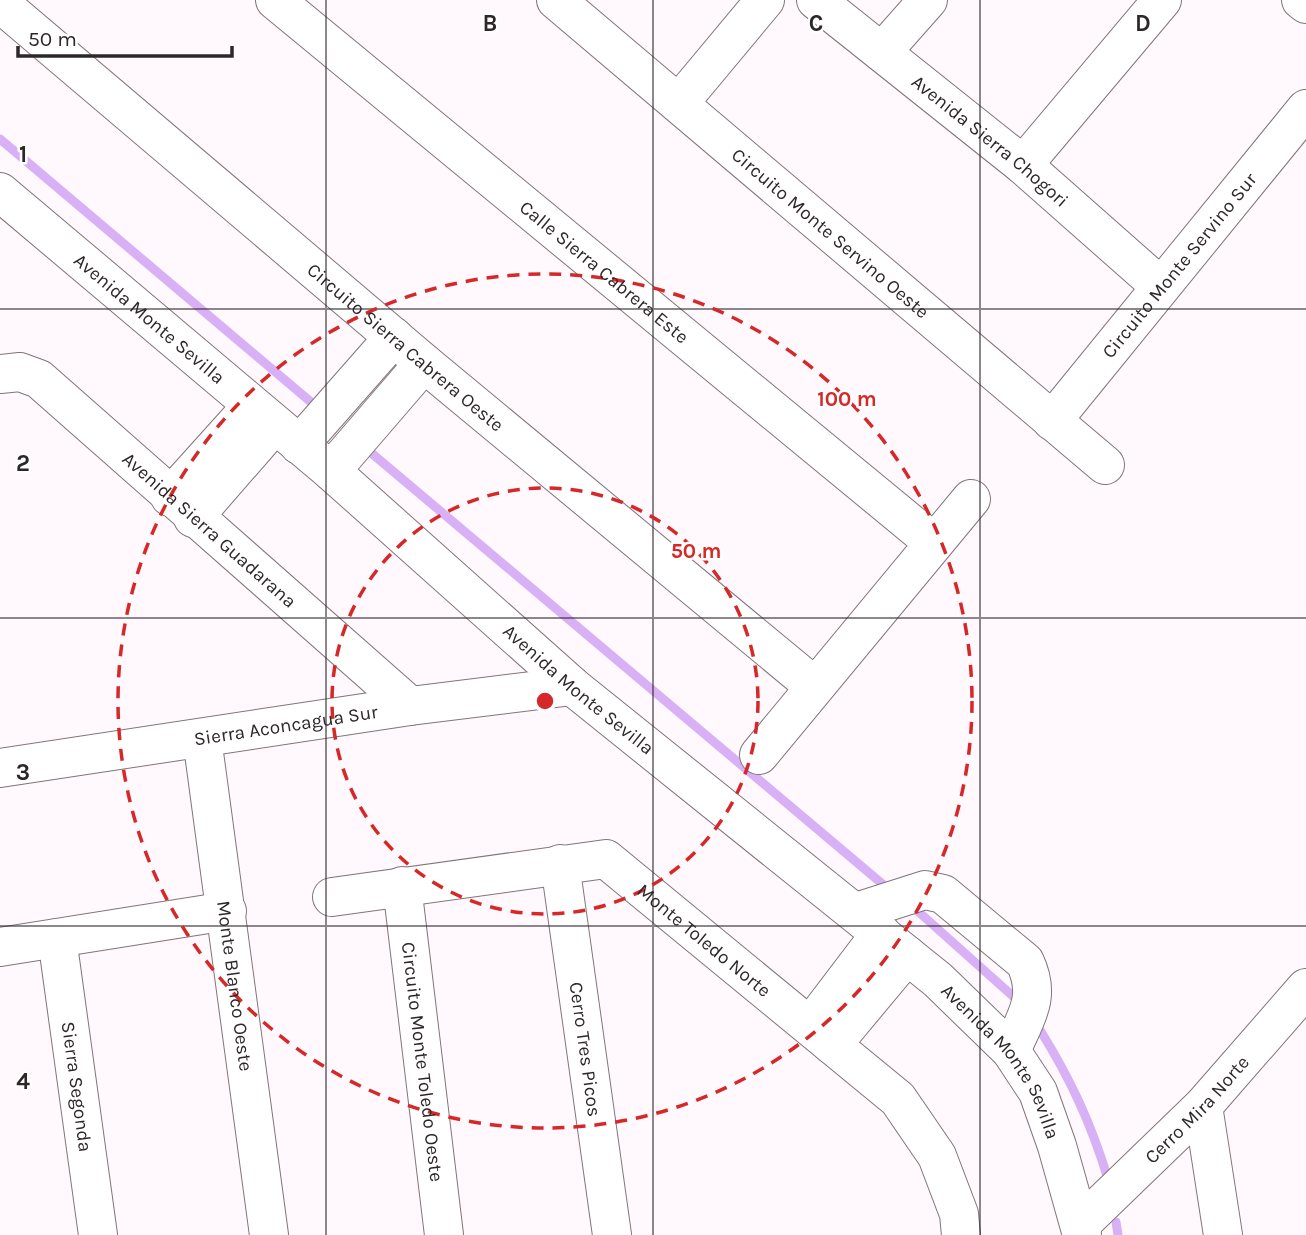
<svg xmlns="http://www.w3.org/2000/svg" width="1306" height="1235" viewBox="0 0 1306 1235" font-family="Karla,sans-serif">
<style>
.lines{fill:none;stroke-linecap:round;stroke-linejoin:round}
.stream{stroke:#d8b0f6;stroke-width:9}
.minor-casing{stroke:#82747b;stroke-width:40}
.minor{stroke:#fff;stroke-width:38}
.grid{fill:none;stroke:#2d272a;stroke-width:2;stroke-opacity:0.55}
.ring{fill:none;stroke:#d62828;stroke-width:3.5;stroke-dasharray:12 9}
.labels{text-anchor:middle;stroke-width:5;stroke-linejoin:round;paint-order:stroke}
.street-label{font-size:19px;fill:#2d272a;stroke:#fff}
.grid-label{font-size:23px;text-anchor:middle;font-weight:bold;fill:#2d272a;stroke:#fff;stroke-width:5;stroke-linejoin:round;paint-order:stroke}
.centre{fill:#d62828;stroke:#fff;stroke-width:3.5}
.ring-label{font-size:21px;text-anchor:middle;font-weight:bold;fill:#d62828;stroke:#fff;stroke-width:5;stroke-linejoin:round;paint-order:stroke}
</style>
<rect width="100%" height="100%" fill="#fff8fc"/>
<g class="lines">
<g class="stream">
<path d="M0,139L318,408"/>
<path d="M369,451L886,887"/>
<path d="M912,906L1016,999"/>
<path d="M1040,1030C1071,1080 1091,1123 1108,1179"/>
<path d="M1116,1222L1118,1235"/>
</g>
<g class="minor-casing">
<g id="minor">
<path id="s1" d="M275,0L933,542"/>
<path id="s2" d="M556,0L1105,465"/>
<path id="s3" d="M816,0L1023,165L1160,286"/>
<path d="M1301,0L1306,4"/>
<path id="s4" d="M0,3L424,363L814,686"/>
<path d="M882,52L928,0"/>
<path d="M680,102L765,0"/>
<path d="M1023,165L1162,0"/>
<path id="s5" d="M0,192L331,471L572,686L938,980L1011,1051L1038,1092L1057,1146L1082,1235"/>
<path id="s6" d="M0,374L20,372L39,379L410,706"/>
<path id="s7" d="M1052,421L1306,109"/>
<path d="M299,445L394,337"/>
<path d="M331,471L424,363"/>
<path d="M170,497L251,407"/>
<path d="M193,518L274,425"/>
<path id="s8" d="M202,738L269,1235"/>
<path d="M759,755L971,499"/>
<path id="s9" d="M0,768L410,706L572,686"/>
<path id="s10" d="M560,864L612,1235"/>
<path id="s11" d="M402,886L444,1235"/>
<path id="s12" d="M332,897L606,859L898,1099L937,1156L959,1214L961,1235"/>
<path d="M856,912L925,890L943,894L1025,962C1042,998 1025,1018 1011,1051"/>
<path id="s13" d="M57,938L98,1235"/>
<path d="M0,947L227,911"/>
<path d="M811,1025L881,933"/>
<path d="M832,1045L907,955"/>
<path d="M1203,1106L1223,1235"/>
<path id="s14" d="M1081,1224L1203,1106L1306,988"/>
</g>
</g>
<use href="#minor" class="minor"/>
</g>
<path class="grid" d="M326,0V1235M653,0V1235M980,0V1235M0,309H1306M0,618H1306M0,926H1306"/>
<g class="ring">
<circle cx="545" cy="701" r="213"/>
<circle cx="545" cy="701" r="427"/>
</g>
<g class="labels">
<g class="street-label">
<text dy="7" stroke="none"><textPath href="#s3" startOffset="224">Avenida Sierra Chogori</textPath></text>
<text dy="7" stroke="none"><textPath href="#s2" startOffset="360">Circuito Monte Servino Oeste</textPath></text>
<text dy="7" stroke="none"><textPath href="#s7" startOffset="201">Circuito Monte Servino Sur</textPath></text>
<text dy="7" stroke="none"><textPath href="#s1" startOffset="427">Calle Sierra Cabrera Este</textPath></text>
<text dy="7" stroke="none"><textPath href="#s5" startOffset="196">Avenida Monte Sevilla</textPath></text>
<text dy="7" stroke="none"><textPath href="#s4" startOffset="532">Circuito Sierra Cabrera Oeste</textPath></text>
<text dy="7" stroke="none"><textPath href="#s6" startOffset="268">Avenida Sierra Guadarana</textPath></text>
<text dy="7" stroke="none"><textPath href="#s5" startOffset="763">Avenida Monte Sevilla</textPath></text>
<text dy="7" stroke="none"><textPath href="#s9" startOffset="289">Sierra Aconcagua Sur</textPath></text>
<text dy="7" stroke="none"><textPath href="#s12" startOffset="404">Monte Toledo Norte</textPath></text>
<text dy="7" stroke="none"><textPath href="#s8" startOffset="250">Monte Blanco Oeste</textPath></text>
<text dy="7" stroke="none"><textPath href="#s10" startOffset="187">Cerro Tres Picos</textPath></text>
<text dy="7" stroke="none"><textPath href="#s11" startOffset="177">Circuito Monte Toledo Oeste</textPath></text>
<text dy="7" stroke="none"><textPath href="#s5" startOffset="1330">Avenida Monte Sevilla</textPath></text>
<text dy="7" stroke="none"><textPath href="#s13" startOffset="150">Sierra Segonda</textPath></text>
<text dy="7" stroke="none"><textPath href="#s14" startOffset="163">Cerro Mira Norte</textPath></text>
</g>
</g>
<g class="grid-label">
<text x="490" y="31">B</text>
<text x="816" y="31">C</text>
<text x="1143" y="31">D</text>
<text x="23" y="162">1</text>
<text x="23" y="471">2</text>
<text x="23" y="780">3</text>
<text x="23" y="1089">4</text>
</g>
<circle cx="545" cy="701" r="10" class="centre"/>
<g class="ring-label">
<text x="847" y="406">100 m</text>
<text x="696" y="558">50 m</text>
</g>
<path d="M18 46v10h214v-10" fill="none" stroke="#2d272a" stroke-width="3.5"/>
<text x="28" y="46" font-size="21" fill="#2d272a" stroke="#ffffff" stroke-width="5" paint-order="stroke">50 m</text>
</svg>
